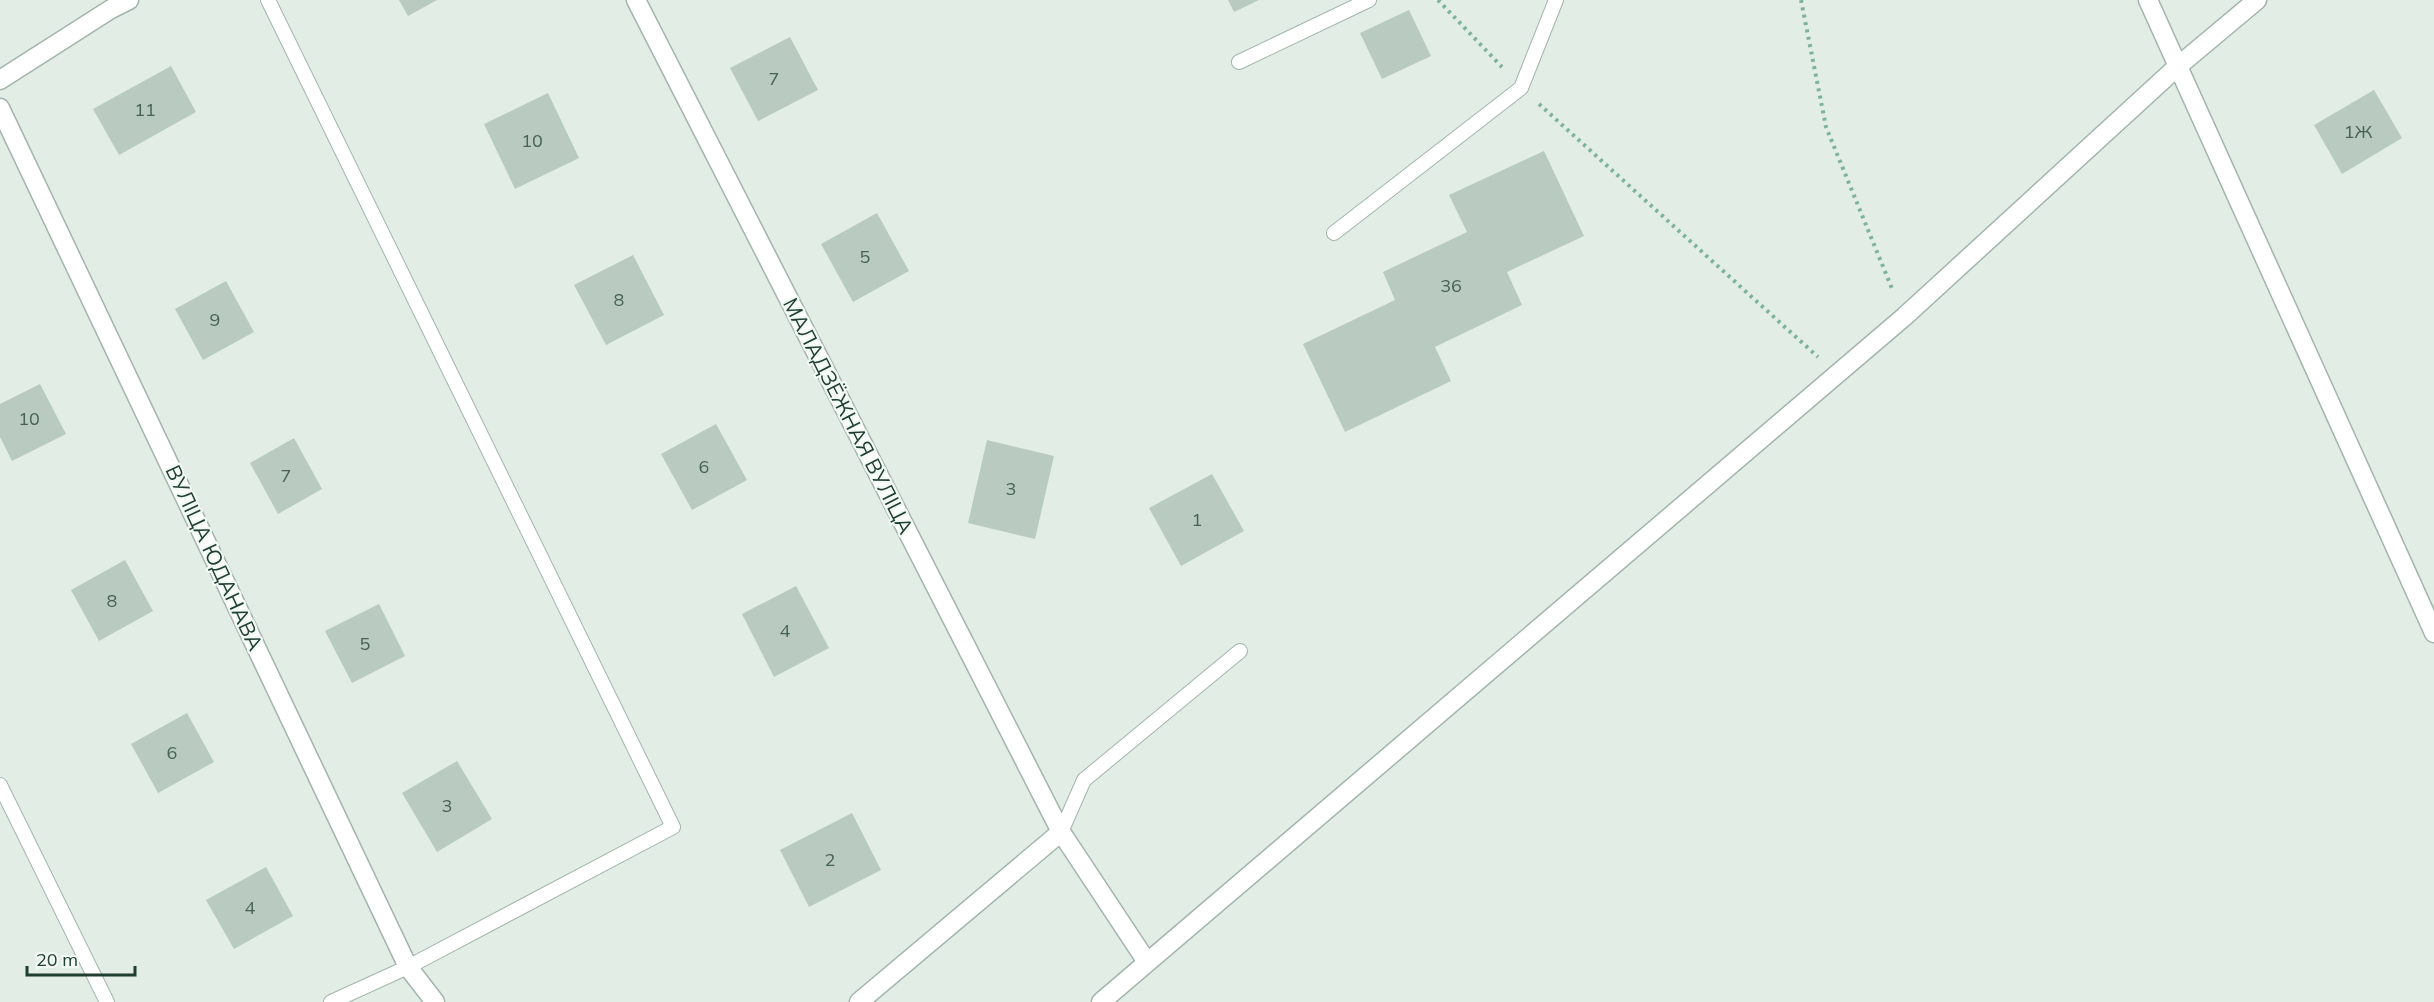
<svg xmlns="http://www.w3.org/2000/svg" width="2434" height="1002" viewBox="0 0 2434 1002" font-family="Mulish,sans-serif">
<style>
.building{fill:#b9cbc0}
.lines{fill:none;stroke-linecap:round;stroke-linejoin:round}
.service-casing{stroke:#a3b5ab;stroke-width:16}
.minor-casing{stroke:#a3b5ab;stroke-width:21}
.tertiary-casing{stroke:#a3b5ab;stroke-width:21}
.path{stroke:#7fb397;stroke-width:4;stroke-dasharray:3 4.5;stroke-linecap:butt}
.service{stroke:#fff;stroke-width:14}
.minor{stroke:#fff;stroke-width:18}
.tertiary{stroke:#fff;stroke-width:18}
.labels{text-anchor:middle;stroke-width:4.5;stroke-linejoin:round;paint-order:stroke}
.number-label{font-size:18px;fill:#466254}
.street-label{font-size:21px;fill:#203f30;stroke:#f2f9f4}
</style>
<rect width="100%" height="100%" fill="#e1ede5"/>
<g class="building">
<path d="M399,0H437L408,16Z"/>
<path d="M1228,0H1259L1234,12Z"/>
<path d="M1409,10L1431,56L1382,79L1360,33Z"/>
<path d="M790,37L818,90L758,121L730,68Z"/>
<path d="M171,66L196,112L119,155L93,109Z"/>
<path d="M2374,90L2402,138L2342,174L2314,125Z"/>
<path d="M548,93L579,158L515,189L484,124Z"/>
<path d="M1544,151L1584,236L1507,272L1522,305L1435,347L1451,381L1345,432L1303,344L1395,300L1383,272L1467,232L1449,195Z"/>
<path d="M877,213L909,271L853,302L821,244Z"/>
<path d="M633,255L664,315L606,345L574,285Z"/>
<path d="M226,281L254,332L203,360L175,309Z"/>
<path d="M40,384L66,434L12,461L0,437V404Z"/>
<path d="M716,424L747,480L692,510L661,454Z"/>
<path d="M294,438L322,489L278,514L250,463Z"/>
<path d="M987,440L1054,456L1035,539L968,523Z"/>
<path d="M1212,474L1244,531L1181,566L1149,508Z"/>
<path d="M125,560L153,611L99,641L71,590Z"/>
<path d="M796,586L829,648L774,677L742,614Z"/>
<path d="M379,604L405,656L352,683L325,631Z"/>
<path d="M187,713L214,762L158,793L131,744Z"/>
<path d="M457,761L492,819L437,852L402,793Z"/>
<path d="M852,813L881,870L809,907L780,850Z"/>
<path d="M266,867L293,916L234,949L206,900Z"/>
</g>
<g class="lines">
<g class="service-casing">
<g id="service">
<path d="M268,0L673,827L408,967L331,1002"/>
<path d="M1239,62L1369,0"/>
<path d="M1334,233L1521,88L1556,0"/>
<path d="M0,785L107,1002"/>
<path d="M1061,832L1084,780L1240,651"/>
</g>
</g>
<g class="minor-casing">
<g id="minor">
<path d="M636,0L1061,832L1147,962"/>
<path d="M2148,0L2434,633"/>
<path d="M0,80L111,9L129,0"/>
<path d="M0,108L408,967L435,1002"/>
<path d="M859,1002L1061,832"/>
</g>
</g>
<g class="tertiary-casing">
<path id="tertiary" d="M1101,1002L1904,317L2177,67L2257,0"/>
</g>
<g class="path">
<path d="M1438,0L1502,67"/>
<path d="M1801,0L1826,127L1893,291"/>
<path d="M1539,104L1818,357"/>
</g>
<use href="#service" class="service"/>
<use href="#minor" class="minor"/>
<use href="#tertiary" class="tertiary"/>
</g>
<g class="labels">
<g class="number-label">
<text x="774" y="85">7</text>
<text x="145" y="116">11</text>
<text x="2358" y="138">1Ж</text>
<text x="532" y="147">10</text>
<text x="865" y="263">5</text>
<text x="1451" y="292">36</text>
<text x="619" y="306">8</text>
<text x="215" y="326">9</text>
<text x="29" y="425">10</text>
<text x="704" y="473">6</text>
<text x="286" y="482">7</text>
<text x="1011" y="495">3</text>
<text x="1197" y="526">1</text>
<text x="112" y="607">8</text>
<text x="785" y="637">4</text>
<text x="365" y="650">5</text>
<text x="172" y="759">6</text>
<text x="447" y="812">3</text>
<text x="830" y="866">2</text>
<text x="250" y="914">4</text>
</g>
<g class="street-label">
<text transform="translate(848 416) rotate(63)" y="7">МАЛАДЗЁЖНАЯ ВУЛІЦА</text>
<text transform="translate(214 558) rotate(65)" y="7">ВУЛІЦА ЮДАНАВА</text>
</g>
</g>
<path d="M27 966v9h108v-9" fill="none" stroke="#203f30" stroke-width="3"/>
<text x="36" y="966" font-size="18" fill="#203f30" stroke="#f2f9f4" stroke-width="4.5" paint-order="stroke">20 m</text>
</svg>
